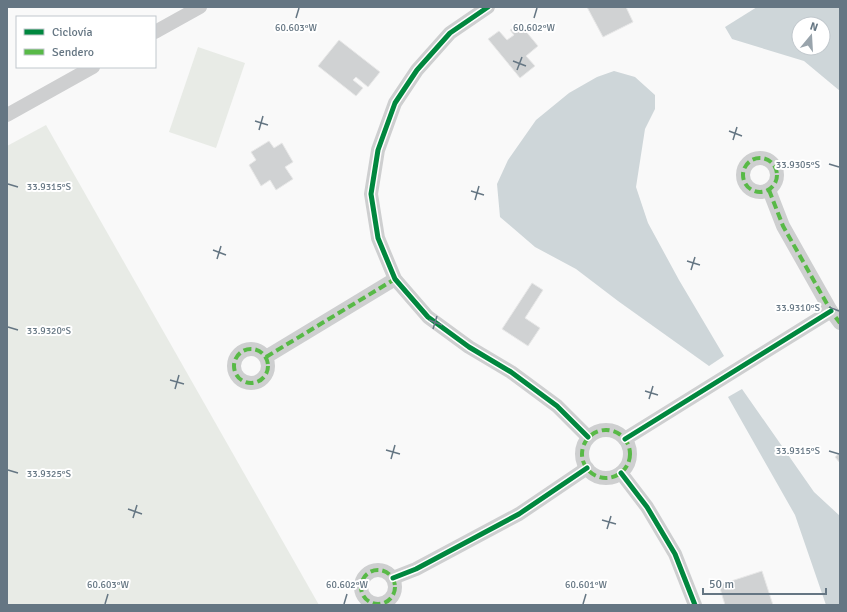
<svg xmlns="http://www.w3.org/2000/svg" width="847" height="612" viewBox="0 0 847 612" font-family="Signika,sans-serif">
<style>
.green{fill:#e8ebe6}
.water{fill:#ced6d9;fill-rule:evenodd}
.building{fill:#d0d2d3;stroke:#e8e8e8}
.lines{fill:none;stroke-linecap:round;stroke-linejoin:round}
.minor{stroke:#cecfd0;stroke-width:14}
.quiet{stroke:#58b947;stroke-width:4;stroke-dasharray:8 4;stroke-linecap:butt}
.cycleway-casing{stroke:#fff;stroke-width:8}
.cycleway{stroke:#00873e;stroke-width:5}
.ticks{fill:none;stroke:#657683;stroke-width:1.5}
.ticks-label{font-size:10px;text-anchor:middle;fill:#657683;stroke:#fff;stroke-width:4;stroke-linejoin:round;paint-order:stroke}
</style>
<rect width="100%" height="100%" fill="#f9f9f9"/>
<g class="green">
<path d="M198,47L245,63L216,148L169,132Z"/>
<path d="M46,125L319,605H7V146Z"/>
</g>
<g class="water">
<path d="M757,7H840V91L804,61L732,39L725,27ZM799,24H823V48H799Z"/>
<path d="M614,71L635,77L655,95V109L645,129L636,187L648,223L679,280L724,356L709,366L618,301L576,269L535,247L500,217L497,184L508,160L536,120L569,93L597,77Z"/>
<path d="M742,389L814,492L840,516V605H826L795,515L728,397Z"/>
</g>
<g class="building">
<path d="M587,7H626L633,22L603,37Z"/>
<path d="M519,23L538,46L526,56L535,66L520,78L488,39L499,31L507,40L514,35L510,30Z"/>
<path d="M339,40L380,72L368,87L356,77L353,80L363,88L356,96L318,66Z"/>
<path d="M269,141L274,148L282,143L293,162L285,167L293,179L276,190L270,180L261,186L249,165L256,160L251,152Z"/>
<path d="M532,283L543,290L525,318L540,328L528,346L502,329Z"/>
<path d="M840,453V463L835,457Z"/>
<path d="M762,571L773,605H725L719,585Z"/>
</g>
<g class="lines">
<g class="minor">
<path d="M488,7L450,33L417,70L395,103L378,150L371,194L378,238L395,279L428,317L469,347L511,372L557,406L588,437"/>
<path d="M155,32L200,7"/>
<path d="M7,115L93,67"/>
<circle cx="760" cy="175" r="17"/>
<path d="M769,190L783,226L831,311L840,323"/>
<circle cx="251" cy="366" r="17"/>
<path d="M266,357L395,279"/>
<circle cx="606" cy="454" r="24"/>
<path d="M625,439L831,311"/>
<path d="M621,473L647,507L675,554L695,605"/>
<circle cx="378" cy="587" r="17"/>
<path d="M393,578L416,569L519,514L587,468"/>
</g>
<g class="quiet">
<circle cx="760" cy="175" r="17"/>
<path d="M769,190L783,226L831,311L840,323"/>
<circle cx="251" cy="366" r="17"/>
<path d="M266,357L395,279"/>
<circle cx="606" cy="454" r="24"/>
<circle cx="378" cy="587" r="17"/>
</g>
<g class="cycleway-casing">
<g id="cycleway">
<path d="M488,7L450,33L417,70L395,103L378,150L371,194L378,238L395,279L428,317L469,347L511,372L557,406L588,437"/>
<path d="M625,439L831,311"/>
<path d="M621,473L647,507L675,554L695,605"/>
<path d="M393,578L416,569L519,514L587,468"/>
</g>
</g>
<use href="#cycleway" class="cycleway"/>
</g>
<path class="ticks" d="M296,18L299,8M534,18L537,8M513,61L526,66M517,70L522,57M255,121L268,125M259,130L263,116M729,131L742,136M733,140L737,127M829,164L839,167M8,184L18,187M471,191L484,195M475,200L479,186M213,250L226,255M217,259L221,246M687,261L700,265M691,270L695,257M829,307L839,311M429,320L442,325M8,327L18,330M433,329L437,316M170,380L184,384M175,389L179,375M645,391L658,395M649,399L653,386M386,450L400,454M829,451L839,454M391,459L395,445M8,470L18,473M128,509L142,514M133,518L137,505M602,520L616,524M607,529L611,516M105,604L108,594M344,604L347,594M583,604L586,594"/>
<g class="ticks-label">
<text x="296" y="31">60.603°W</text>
<text x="534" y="31">60.602°W</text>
<text x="798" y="168">33.9305°S</text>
<text x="49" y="190">33.9315°S</text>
<text x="798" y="311">33.9310°S</text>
<text x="49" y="334">33.9320°S</text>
<text x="798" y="454">33.9315°S</text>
<text x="49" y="477">33.9325°S</text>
<text x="108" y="588">60.603°W</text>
<text x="347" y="588">60.602°W</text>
<text x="586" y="588">60.601°W</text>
</g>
<rect width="847" height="612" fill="none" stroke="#657683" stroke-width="16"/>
<rect x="16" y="16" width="140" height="52" fill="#ffffff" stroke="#c1c8cd"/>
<rect x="24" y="29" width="20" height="6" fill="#00873e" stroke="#c1c8cd"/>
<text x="52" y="36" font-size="12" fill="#657683">Ciclovía</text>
<rect x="24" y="49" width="20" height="6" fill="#58b947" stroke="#c1c8cd"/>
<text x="52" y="56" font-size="12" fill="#657683">Sendero</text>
<g transform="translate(811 36) rotate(18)"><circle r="19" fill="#ffffff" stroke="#c1c8cd"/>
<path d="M0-3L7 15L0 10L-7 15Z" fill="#99a4ac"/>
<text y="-6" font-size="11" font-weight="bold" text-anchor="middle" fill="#657683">N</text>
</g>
<path d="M703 588v6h123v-6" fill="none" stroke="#657683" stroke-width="2"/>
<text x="709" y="588" font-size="12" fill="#657683" stroke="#ffffff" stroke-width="3" paint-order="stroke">50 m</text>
</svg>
